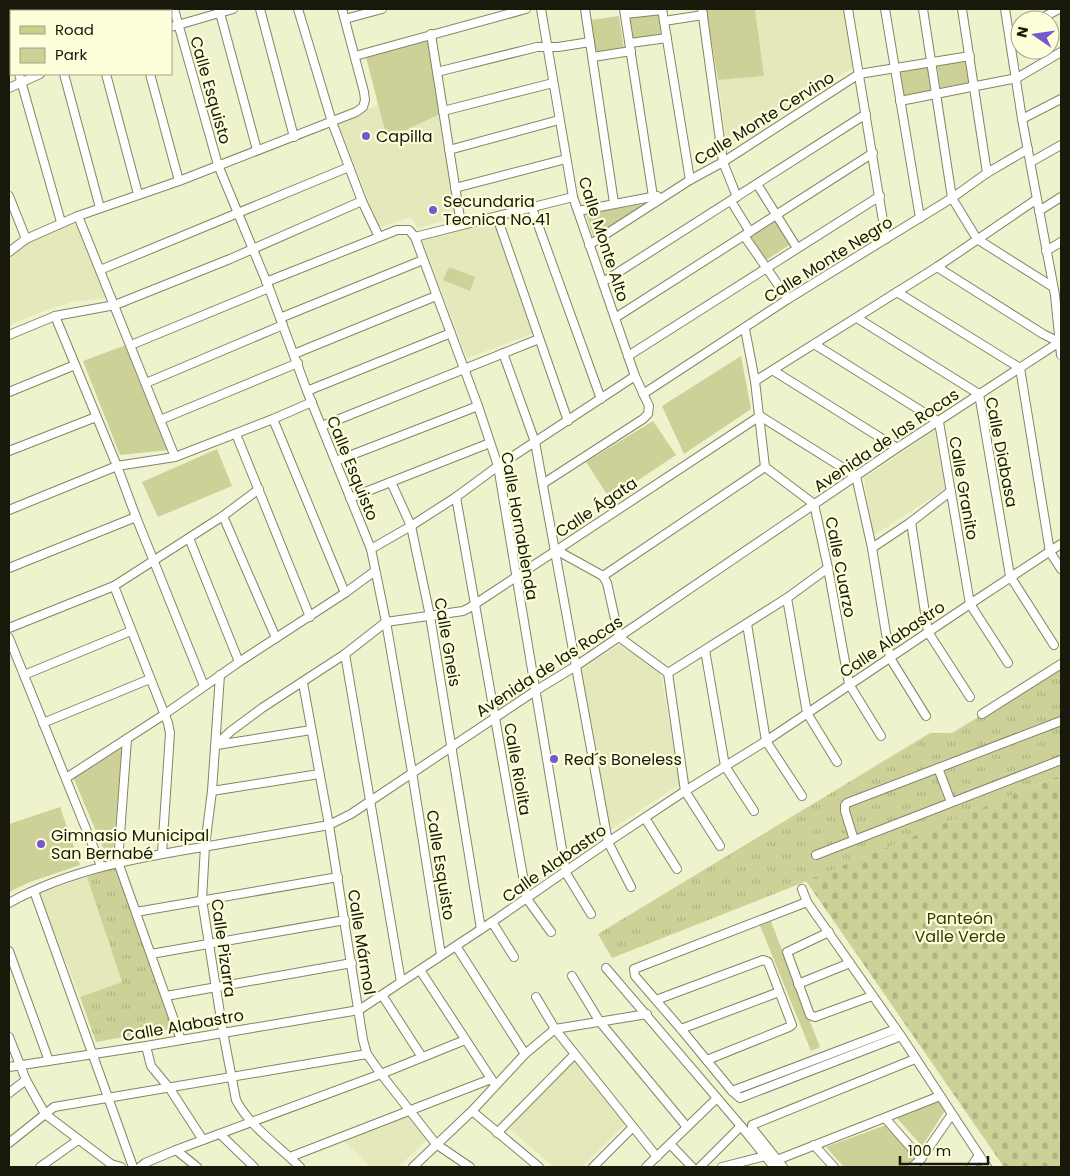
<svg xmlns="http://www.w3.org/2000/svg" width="1070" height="1176" viewBox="0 0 1070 1176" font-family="Poppins,sans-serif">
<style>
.built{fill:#e4e8bb}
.grass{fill:url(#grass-tufts)}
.cemetery{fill:url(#cemetery-stones)}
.park{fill:#cdd198}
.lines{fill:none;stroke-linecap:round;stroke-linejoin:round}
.minor-casing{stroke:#838665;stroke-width:10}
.major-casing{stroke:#fff;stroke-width:12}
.minor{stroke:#fff;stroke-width:8}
.major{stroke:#cccf88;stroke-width:10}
.poi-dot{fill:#7757d1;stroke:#fcffda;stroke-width:2}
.labels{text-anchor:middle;stroke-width:4.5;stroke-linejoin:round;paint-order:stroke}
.street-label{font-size:16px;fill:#18180b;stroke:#fcffda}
.poi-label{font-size:16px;fill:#18180b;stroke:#fcffda;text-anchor:start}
.park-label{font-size:16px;fill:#383a02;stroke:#fcffda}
</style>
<defs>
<pattern id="grass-tufts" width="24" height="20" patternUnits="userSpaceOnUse" patternTransform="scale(1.25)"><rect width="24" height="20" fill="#cdd198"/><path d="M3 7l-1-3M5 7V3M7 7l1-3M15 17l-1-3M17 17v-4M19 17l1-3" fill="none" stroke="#afb382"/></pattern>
<pattern id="cemetery-stones" width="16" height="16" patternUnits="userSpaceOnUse" patternTransform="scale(1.25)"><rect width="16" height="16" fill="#cdd198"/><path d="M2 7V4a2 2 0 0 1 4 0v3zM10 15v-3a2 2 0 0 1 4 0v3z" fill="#afb382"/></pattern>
</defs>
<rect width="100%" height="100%" fill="#eef2cd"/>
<g class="built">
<path d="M755,9H844L854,67L727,146L718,80L764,76Z"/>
<path d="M378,105L387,139L440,114L456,218L417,228L411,217L379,227L337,121Z"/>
<path d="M75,218L108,298L72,302L46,310L9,325V256L27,240Z"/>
<path d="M495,218L534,333L467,358L421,237Z"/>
<path d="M934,431L946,488L873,536L864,478Z"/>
<path d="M619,645L660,670L680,784L610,830L580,669Z"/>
<path d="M87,877L122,982L80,997L39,893Z"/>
<path d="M573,1057L628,1121L582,1167H554L505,1125Z"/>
<path d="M406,1113L429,1138L398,1167H371L342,1139Z"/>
</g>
<g class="grass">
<path d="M1061,667V775L812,879L612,958L598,934L930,733H952Z"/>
<path d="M116,867L174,1028L96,1042L80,997L122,982L87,877Z"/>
</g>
<path class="cemetery" d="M1061,775V1167H1004L806,881Z"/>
<g class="park">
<path d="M706,9H755L764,76L718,80Z"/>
<path d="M660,13L663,37L632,41L629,17Z"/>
<path d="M619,16L624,49L595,53L591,20Z"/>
<path d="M429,41L440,114L387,139L365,53Z"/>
<path d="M966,58L971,82L940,88L937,63Z"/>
<path d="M928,66L933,91L903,96L898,72Z"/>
<path d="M650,203L593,236L586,214Z"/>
<path d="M775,218L791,244L766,260L750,235Z"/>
<path d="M449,267L475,277L470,291L443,280Z"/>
<path d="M126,345L169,450L120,455L83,361Z"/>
<path d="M741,356L751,409L684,454L662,406Z"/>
<path d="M653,421L676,455L610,499L586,462Z"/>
<path d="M217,449L232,486L158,517L142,482Z"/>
<path d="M123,747L113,850H104L73,777Z"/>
<path d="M60,807L80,865L30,882L9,892V824Z"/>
<path d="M770,919L820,1047L811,1051L759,923Z"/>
<path d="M938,1098L946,1109L922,1146L895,1116Z"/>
<path d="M886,1125L915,1158L904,1167H844L826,1147Z"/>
</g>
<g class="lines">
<g class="minor-casing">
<g id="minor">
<path d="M174,9L218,165L269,288L307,391L371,549L386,622L412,772L441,955"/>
<path d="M260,9L294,137"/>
<path d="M298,9L332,122L362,201L379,237"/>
<path d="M541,9L573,197L635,376L649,406L648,414L643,419L544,483"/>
<path d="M585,9L614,203"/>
<path d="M624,9L654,203"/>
<path d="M662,9L690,180"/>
<path d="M702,9L723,162L737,197"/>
<path d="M848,9L886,239"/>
<path d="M885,9L920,218"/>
<path d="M923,9L952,198L977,239L1053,287"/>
<path d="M962,9L987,173"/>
<path d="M1005,9L1022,119L1055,295L1061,355"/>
<path d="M220,13L257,150"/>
<path d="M625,14L662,10"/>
<path d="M345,19L382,9"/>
<path d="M1038,20L1059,9"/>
<path d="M664,21L703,15"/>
<path d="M171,27L233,9"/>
<path d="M431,34L461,224"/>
<path d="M1010,35L1020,30"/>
<path d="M9,36L11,45"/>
<path d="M630,43L667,38"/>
<path d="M355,56L526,9"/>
<path d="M593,57L631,51"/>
<path d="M437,72L537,47H558L590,42"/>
<path d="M19,74L61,222"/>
<path d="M64,74L100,208"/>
<path d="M106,74L138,194"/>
<path d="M150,74L179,181"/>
<path d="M9,88L40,74"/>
<path d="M900,101L1017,78L1061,52"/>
<path d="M443,111L553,83"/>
<path d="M1022,119L1061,99"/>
<path d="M449,150L559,120"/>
<path d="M1031,162L1061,145"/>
<path d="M757,184L797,248"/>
<path d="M455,188L566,159"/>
<path d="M9,196L26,239"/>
<path d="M731,201L750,232"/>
<path d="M532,208L601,399"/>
<path d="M578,211L657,196"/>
<path d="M1039,211L1061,197"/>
<path d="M78,216L175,457"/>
<path d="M497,217L568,421"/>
<path d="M415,237L573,197"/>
<path d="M745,237L788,299"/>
<path d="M589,245L690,180L723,162L859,74L970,56"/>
<path d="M1046,251L1061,242"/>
<path d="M9,252L26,239L78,216L179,181L356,112L363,107L365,100L364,92L342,9"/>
<path d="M937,267L1043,334L1059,342"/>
<path d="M100,270L349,167"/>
<path d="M266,282L397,230H409L415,237L478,406L498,466L566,873L591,914"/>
<path d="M603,282L866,114"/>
<path d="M897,292L1020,368L1050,552L1061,569"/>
<path d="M55,316L117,466L136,517L204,686"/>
<path d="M280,318L423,260"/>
<path d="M615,318L873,153"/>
<path d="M857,318L979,394L1010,576L1054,645"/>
<path d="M745,329L755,381L765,467L814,504L828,568L849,684L881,736"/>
<path d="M9,335L55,316L115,305L230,259L362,201"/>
<path d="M814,344L939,422L970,604L1008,663"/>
<path d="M131,345L269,288"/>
<path d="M503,353L535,442L608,842L631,887"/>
<path d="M294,354L436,296"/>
<path d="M628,356L880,196"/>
<path d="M774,371L897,448"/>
<path d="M755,381L937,267L1037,199"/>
<path d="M146,383L283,325"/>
<path d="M307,391L451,333"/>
<path d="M9,392L75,365"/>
<path d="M643,394L788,299L952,198L987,173L1028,149"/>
<path d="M273,419L345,593"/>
<path d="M160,420L298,363"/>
<path d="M322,426L539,339"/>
<path d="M236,434L310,617"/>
<path d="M9,451L96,417"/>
<path d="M336,461L478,406"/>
<path d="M391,482L411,526L430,616L481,929"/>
<path d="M456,497L527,899L551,932"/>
<path d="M350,498L490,443"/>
<path d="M9,510L117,466L175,457L273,419L312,402"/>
<path d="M223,516L276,638"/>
<path d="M911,522L928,632L970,697"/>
<path d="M189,538L239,662"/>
<path d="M872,548L911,522L951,491"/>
<path d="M371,549L411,526L456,497L498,466L635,376"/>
<path d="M556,550L603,576"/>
<path d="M9,568L136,517"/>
<path d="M603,576L607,583L619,637L668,673L685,791L720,846"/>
<path d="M603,576L765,467"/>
<path d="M114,586L168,723L170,733L162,853"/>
<path d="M787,598L807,713L837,762"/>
<path d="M747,624L766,741L802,796"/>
<path d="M9,628L114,586L223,516L259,489"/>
<path d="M9,638L101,866"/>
<path d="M705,650L725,766L754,811"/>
<path d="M345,654L401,982"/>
<path d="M668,673L787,598L828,568"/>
<path d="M24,675L131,631"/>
<path d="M220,675L212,791L205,846L202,900L223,1032L236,1100C250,1127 279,1146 300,1167"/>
<path d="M303,683L329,825L363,1040L367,1054L381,1074L436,1144L470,1167"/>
<path d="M982,714L1061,664"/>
<path d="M43,723L150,679"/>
<path d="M127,739L118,862L181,1040"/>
<path d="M216,745L231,731L262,708L345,654L386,622L463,611L469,608L760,416L856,476L872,548L890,658L926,716"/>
<path d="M217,745L311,730"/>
<path d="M938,768L951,802"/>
<path d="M66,778L165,714L239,662L345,593L375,571"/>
<path d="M212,791L319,774"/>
<path d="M645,818L677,869"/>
<path d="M854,840L845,811V805L847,803L1061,721"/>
<path d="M816,855L1061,760"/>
<path d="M802,889L807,902L901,1036L987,1167"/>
<path d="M34,891L133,1167"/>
<path d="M807,902L634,969L635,976L681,1029L732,1091L740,1098L901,1036"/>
<path d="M9,903C70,869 141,857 209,846C249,839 289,832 329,825L351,814L535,691L576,666L897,448L1061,341"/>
<path d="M136,912L338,877"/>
<path d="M492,922L514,957"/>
<path d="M829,932L787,952L810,1015L815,1017L872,996"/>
<path d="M456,946L525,1054"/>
<path d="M9,951L49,1061"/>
<path d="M151,954L345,920"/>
<path d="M606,968L741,1126L774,1167"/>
<path d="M420,970L494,1083"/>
<path d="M572,976L600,1022L687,1127"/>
<path d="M798,984L850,963"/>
<path d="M382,995L422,1057"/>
<path d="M166,996L352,963"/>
<path d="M536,997L555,1029L657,1157"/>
<path d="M656,1000L763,960L768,962L792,1025L789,1027L707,1060"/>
<path d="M681,1029L779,992"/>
<path d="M9,1037L26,1080L45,1114L111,1164L121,1167"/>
<path d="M146,1046L151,1066L170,1089L203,1140"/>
<path d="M9,1067L146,1046L359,1010L492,922L608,842L685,791L766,741L970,604L1061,544"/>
<path d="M732,1091L896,1029"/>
<path d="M9,1093L26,1080"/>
<path d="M472,1111L539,1167"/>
<path d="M885,1118L921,1159"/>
<path d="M497,1133L574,1055"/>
<path d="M220,1134L254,1167"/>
<path d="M9,1143L54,1107L367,1054"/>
<path d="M670,1144L692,1167"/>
<path d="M814,1145L834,1167"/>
<path d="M176,1150L197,1167"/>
<path d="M290,1157L491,1079"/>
<path d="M777,1160L940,1096"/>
<path d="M40,1167L78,1140"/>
<path d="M140,1167L145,1163L176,1150L381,1074L465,1040"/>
<path d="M413,1167L472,1111L525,1054L555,1029L647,1014"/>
<path d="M593,1167L633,1127"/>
<path d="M646,1167L717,1098"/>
<path d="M700,1167L741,1126"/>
<path d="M722,1167L765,1156"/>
<path d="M783,1167L752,1128V1125L915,1059"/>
<path d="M912,1167L921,1159L952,1114"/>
<path d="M971,1167L979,1155"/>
</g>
</g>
<g class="major-casing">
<g id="major">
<path d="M22,11L29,9"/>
<path d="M61,11L68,9"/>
<path d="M9,16L11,15"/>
<path d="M9,29L11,28"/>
</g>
</g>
<use href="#minor" class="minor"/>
<use href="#major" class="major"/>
</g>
<g class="poi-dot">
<circle cx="366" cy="136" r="5"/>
<circle cx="433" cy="210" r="5"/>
<circle cx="554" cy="759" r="5"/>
<circle cx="41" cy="844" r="5"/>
</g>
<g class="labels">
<g class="street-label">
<text transform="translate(211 90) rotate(74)" y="6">Calle Esquisto</text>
<text transform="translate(764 118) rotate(-32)" y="6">Calle Monte Cervino</text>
<text transform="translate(604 239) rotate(72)" y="6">Calle Monte Alto</text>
<text transform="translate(828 259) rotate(-32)" y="6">Calle Monte Negro</text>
<text transform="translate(886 440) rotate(-34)" y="6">Avenida de las Rocas</text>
<text transform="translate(1002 452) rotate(79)" y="6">Calle Diabasa</text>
<text transform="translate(353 468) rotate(68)" y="6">Calle Esquisto</text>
<text transform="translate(964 488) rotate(80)" y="6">Calle Granito</text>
<text transform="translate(596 507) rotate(-34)" y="6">Calle Ágata</text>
<text transform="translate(520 526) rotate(80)" y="6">Calle Hornablenda</text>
<text transform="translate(841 567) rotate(79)" y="6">Calle Cuarzo</text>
<text transform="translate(892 639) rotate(-34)" y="6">Calle Alabastro</text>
<text transform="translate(448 642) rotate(80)" y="6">Calle Gneis</text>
<text transform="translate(549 666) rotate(-33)" y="6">Avenida de las Rocas</text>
<text transform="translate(518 769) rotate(80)" y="6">Calle Riolita</text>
<text transform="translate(554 863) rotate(-35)" y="6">Calle Alabastro</text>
<text transform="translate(441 865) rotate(81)" y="6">Calle Esquisto</text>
<text transform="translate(362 942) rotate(81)" y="6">Calle Mármol</text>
<text transform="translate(224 948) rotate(82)" y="6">Calle Pizarra</text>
<text transform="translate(183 1025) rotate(-10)" y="6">Calle Alabastro</text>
</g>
<g class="poi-label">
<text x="376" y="142">Capilla</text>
<text x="443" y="207">Secundaria<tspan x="443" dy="18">Tecnica No.41</tspan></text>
<text x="564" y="765">Red´s Boneless</text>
<text x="51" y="841">Gimnasio Municipal<tspan x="51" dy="18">San Bernabé</tspan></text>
</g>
<g class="park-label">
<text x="960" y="924">Panteón<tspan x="960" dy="18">Valle Verde</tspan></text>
</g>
</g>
<rect width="1070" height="1176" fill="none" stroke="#18180b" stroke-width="20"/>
<rect x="10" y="10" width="162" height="65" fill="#fcffda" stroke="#a1a387"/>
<rect x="20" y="26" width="25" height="8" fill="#cccf88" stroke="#a1a387"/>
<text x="55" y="35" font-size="15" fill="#18180b">Road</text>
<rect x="20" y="48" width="25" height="15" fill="#cdd198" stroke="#a1a387"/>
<text x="55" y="60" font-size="15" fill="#18180b">Park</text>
<g transform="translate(1035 35) rotate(283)"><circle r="24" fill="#fcffda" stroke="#a1a387"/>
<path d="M0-4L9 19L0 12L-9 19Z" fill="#7757d1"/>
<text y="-8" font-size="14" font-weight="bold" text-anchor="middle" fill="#18180b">N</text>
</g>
<path d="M900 1156v8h88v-8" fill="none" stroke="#18180b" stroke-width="2.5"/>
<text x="908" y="1156" font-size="15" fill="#18180b" stroke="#fcffda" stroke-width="4" paint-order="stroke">100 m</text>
</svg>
